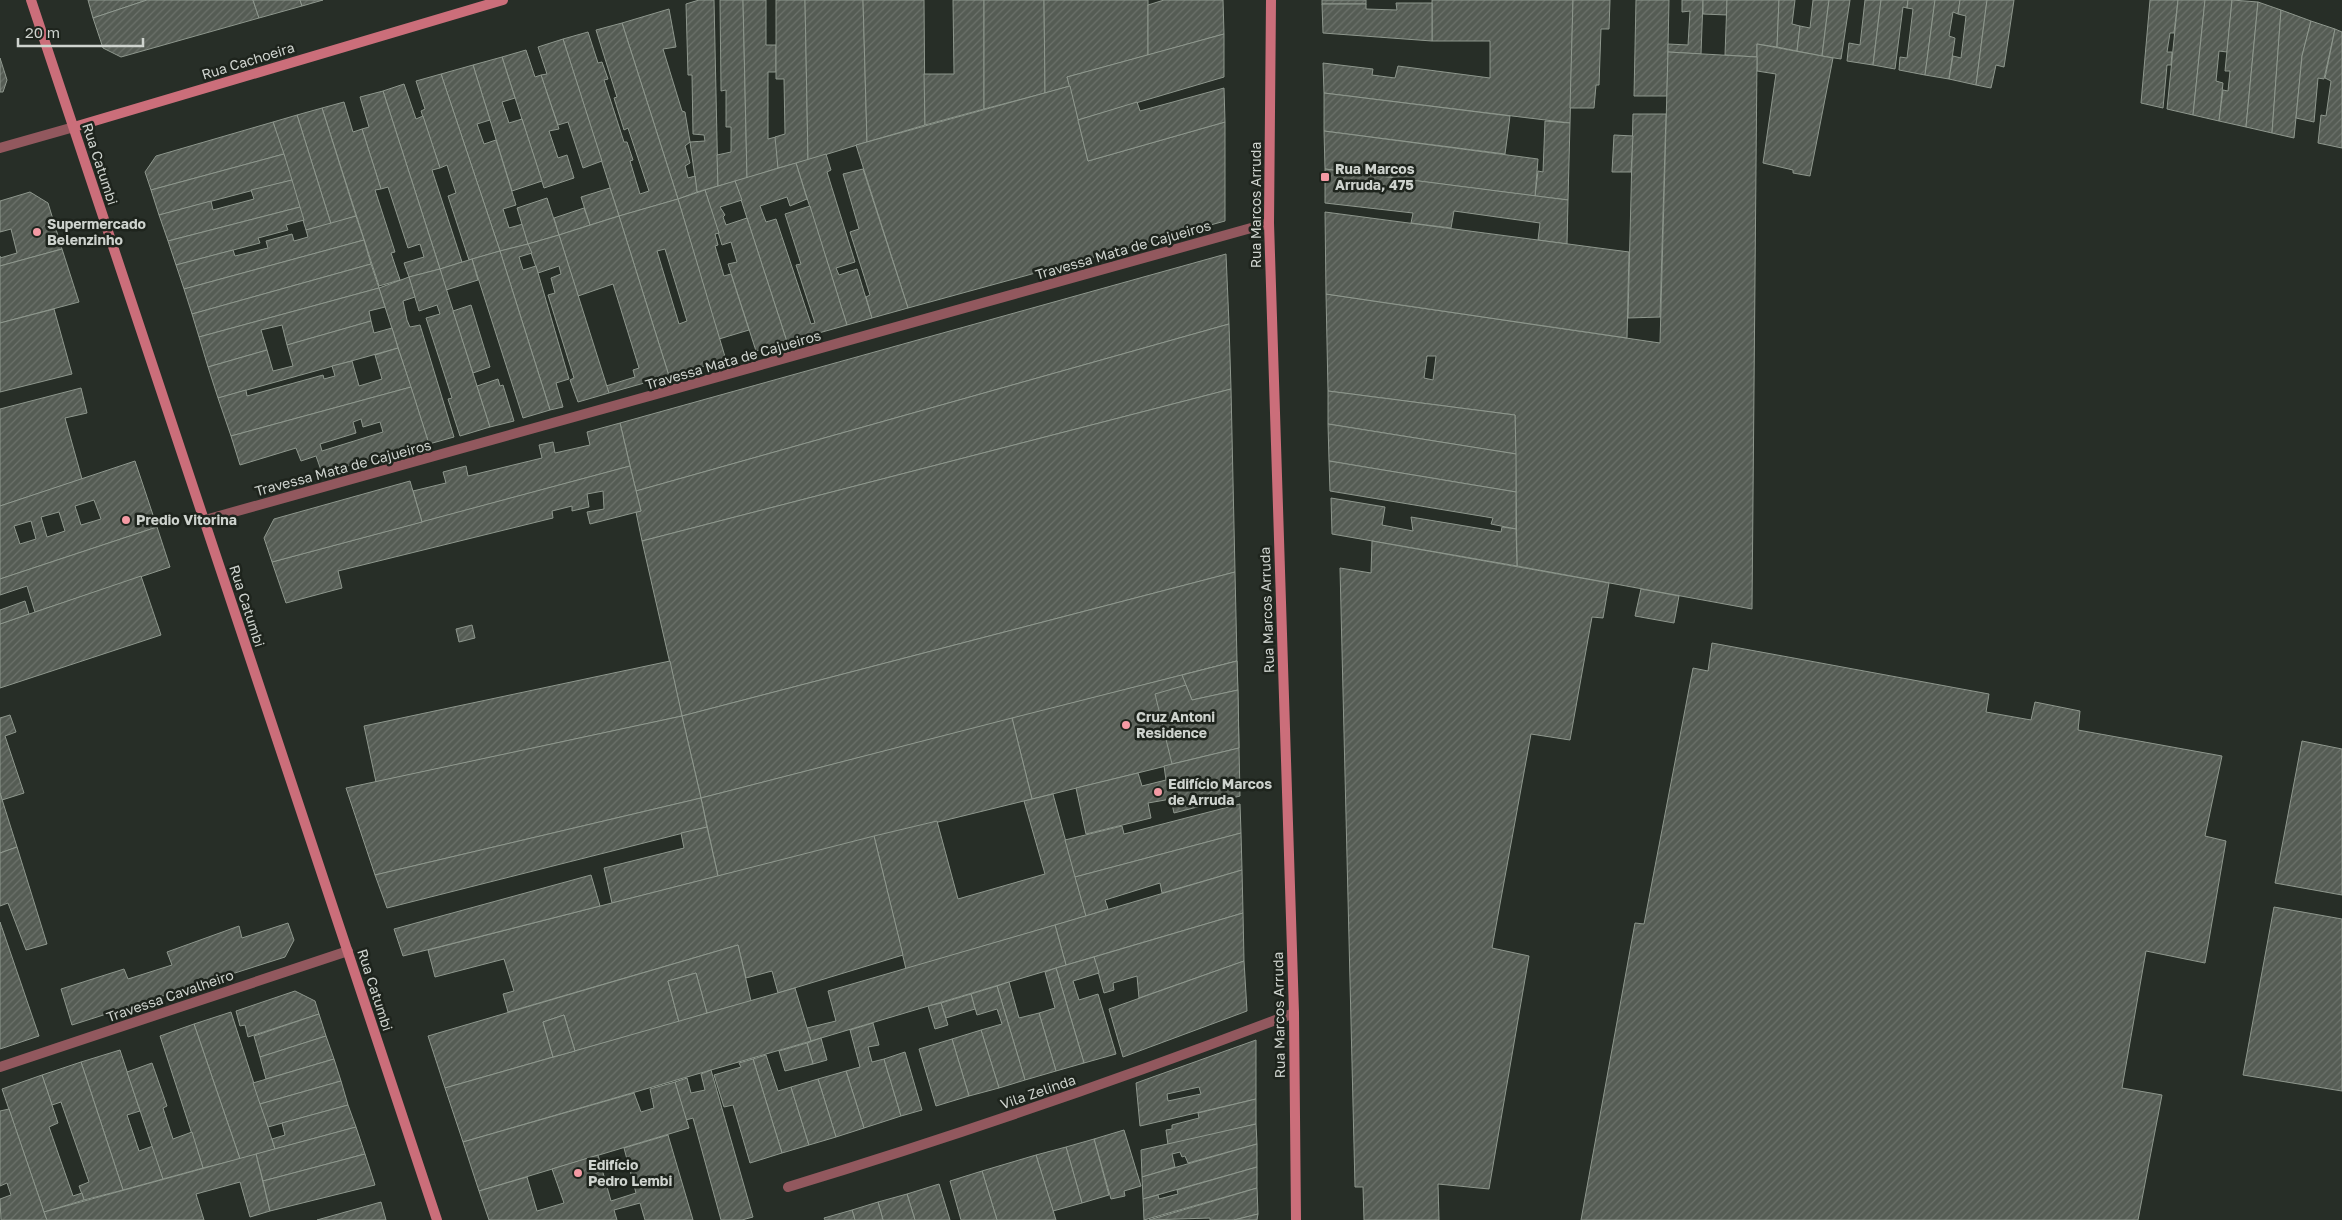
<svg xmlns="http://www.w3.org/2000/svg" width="2342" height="1220" viewBox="0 0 2342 1220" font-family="'Golos Text',sans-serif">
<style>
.building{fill:url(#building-hatch);stroke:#8e978d;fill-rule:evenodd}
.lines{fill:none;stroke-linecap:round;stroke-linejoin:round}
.street{stroke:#92585e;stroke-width:10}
.secondary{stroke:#cb6e7a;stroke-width:10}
.poi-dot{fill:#f49aa4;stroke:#1e241d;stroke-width:2}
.labels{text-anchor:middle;stroke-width:5;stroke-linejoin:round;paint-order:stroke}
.street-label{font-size:14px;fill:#ced3ce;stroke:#1e241d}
.poi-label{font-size:14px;font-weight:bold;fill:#ced3ce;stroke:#1e241d;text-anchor:start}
</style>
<defs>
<pattern id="building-hatch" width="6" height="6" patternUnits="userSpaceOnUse" patternTransform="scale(1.25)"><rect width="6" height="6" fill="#555c54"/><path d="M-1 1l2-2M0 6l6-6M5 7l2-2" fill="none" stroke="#6c726b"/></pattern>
</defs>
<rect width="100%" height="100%" fill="#272e27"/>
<g class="building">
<path d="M88,0H147L93,18Z"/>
<path d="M147,0H253L259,18L121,57L103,48L93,18Z"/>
<path d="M253,0H300L302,6L259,18Z"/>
<path d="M300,0H323L302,6Z"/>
<path d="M699,0H714L718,186L697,192L690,142L705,141L704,135L693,134L692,75H688L686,4Z"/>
<path d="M720,0H743L747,178L718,186L717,155L731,152V127H726V90L721,91Z"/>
<path d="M743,0H766V45H776V72H768V139L776,137L778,168L747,178Z"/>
<path d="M776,0H805L808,160L778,168L775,137L785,134L784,79H776Z"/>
<path d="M805,0H863L867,142L808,160Z"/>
<path d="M863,0H924L925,125L867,142Z"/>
<path d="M953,0H984V109L925,125L924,74H954Z"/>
<path d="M984,0H1044L1045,93L984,109Z"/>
<path d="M1044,0H1148V55L1067,77L1070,86L1045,93Z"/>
<path d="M1164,0H1223L1224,34L1148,55V5Z"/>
<rect x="1322" y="0" width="44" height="4"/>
<path d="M1432,0H1573L1570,123L1324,93L1323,63L1373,69L1372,75L1395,78L1398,66L1490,78V41H1432Z"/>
<path d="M1573,0H1610L1609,29H1601L1599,85H1596L1594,108H1570Z"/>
<path d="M1636,0H1669L1667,96H1634Z"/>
<path d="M1682,0H1703L1701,54L1668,52V44L1688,45L1690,11L1682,12Z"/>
<path d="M1703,0H1727V15L1703,14Z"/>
<path d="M1727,0H1779L1777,47L1757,44V57L1725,55Z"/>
<path d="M1779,0H1795L1792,24L1800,26L1797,51L1777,47Z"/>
<path d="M1813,0H1829L1822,56L1797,51L1800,26L1810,28Z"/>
<path d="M1829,0H1850L1841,59L1822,56Z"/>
<path d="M1865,0H1881L1873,65L1847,61L1849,43L1860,45Z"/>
<path d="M1881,0H1908L1907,8L1903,7L1895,69L1873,65Z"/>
<path d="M1908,0H1935L1925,75L1899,70L1900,57L1907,58L1913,9L1907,8Z"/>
<path d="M1935,0H1960L1958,14L1953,12L1949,36L1955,38L1949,79L1925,75Z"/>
<path d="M1960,0H1987L1976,85L1949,79L1953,56L1961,58L1966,16L1958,14Z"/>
<path d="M1987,0H2014L2004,67L1996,65L1991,88L1976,85Z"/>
<path d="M2150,0H2178L2174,33H2170L2167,52H2172L2171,65H2167L2163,108L2141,103Z"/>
<path d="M2178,0H2205L2193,115L2167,109Z"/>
<path d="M2205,0H2232L2227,52L2219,51L2216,81L2223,83L2219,121L2193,115Z"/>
<path d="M2232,0L2258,2L2246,127L2219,121L2223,90L2228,91L2230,71H2225Z"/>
<path d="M2258,2L2281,10L2272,133L2246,127Z"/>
<path d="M1396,3H1432V41L1323,33L1322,4H1366V9L1397,10Z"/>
<path d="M669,9L676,47L663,49L682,111L685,112L690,142L685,146L690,163L685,166L688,178L695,176L697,192L678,199L622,23Z"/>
<path d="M2281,10L2311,21L2302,56L2294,138L2272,133Z"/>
<path d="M2311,21L2335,29L2324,79L2318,78L2314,122L2296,118L2302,56Z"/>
<path d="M622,23L678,199L619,216L563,39L588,32L598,63L602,62L608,79L604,80L624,142H627L633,160L630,161L640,194L649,191L628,128L624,130L614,98L617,97L596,30Z"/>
<path d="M2335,29L2342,32V148L2318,143L2321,115L2326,116L2331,81L2325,78Z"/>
<path d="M1224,34V77L1078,120L1067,77Z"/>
<path d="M563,39L602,161L583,168L568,122L558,125L541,75L547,74L538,47Z"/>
<path d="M1757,44L1833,58L1810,176L1793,173V170L1763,163L1776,74L1757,71Z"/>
<path d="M526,50L535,77L541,75L559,129L549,131L558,158L567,155L574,178L544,188L502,57Z"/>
<path d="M1668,52L1757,57L1752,609L1517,566L1515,415L1328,391L1326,294L1660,343ZM1427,356H1436L1433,380L1424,378Z"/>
<path d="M502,57L515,98L502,102L509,123L522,119L542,181L512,191L473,65Z"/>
<path d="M0,58L7,80L3,92H0Z"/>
<path d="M473,65L490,120L477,124L484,144L496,140L516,205L503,209L509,228L523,224L528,244L500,251L441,74Z"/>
<path d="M441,74L500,251L469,260L448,196L456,193L447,165L440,168L421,111L425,109L416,81Z"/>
<path d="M404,84L416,119L423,116L440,168L432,170L462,262L440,269L383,91Z"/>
<path d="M1070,86L1088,161L1225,122V221L908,308L856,145Z"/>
<path d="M1224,88L1225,122L1088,161L1078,120L1137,102L1140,111Z"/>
<path d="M383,91L440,269L409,277L404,263L424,257L420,244L408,248L388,187L381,189L362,129L369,127L360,97Z"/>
<path d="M1324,93L1510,116L1505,154L1324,131Z"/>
<path d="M344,102L353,132L362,129L381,189L375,190L395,252L391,253L400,280L379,286L322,108Z"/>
<path d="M322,108L356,216L331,224L297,115Z"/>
<path d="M1633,114H1666L1660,317L1628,318Z"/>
<path d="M297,115L331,224L306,230L273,122Z"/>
<path d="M1545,121L1570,123L1568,200L1535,196L1538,171L1543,172Z"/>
<path d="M273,122L284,154L151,190L145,172L156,156Z"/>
<path d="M1324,131L1538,159L1535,196L1325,169Z"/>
<path d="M1614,135L1633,136L1631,172H1612Z"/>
<path d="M284,154L292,180L159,215L151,190Z"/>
<path d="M826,154L831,170L827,172L855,262L836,268L839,275L857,269L872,318L847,325L796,163Z"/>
<path d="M796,163L807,199L790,206L787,197L760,206L766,222L776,219L811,324L815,323L796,265L801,264L785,214L810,206L847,325L787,342L735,181Z"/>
<path d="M863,169L908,308L872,318L866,297L870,295L850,232L859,229L843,174Z"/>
<path d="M1325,169L1568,200L1567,244L1538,240L1540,223L1454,211L1451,228L1411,223L1413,213L1325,203Z"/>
<path d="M292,180L300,207L168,241L159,215L211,201L213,210L254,199L251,190Z"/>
<path d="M735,181L742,200L720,207L725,215L723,217L726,225L747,218L787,342L756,351L728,264L737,262L731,242L722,245L705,190Z"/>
<path d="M610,188L619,216L590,225L581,197Z"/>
<path d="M705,190L719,233L715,234L718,245L715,246L724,276L731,274L749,330L719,339L678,199Z"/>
<path d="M30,192L48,203L62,249L0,266V256V258L17,253L11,229L0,232V201Z"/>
<path d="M547,198L559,235L528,244L517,208Z"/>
<path d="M678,199L726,360L669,376L619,216ZM665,249L687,321L679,324L657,251Z"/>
<path d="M300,207L304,220L286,225L288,230L258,238L260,243L176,265L168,241Z"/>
<path d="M584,208L590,225L559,235L554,218Z"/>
<path d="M1325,212L1629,252L1627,338L1326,294Z"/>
<path d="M356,216L364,240L184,289L176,265L233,250L235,256L268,248L266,241L292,234L294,241L308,237L306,230Z"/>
<path d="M619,216L669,376L609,393L606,386L635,377L633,370L639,368L613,284L578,296L559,235Z"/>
<path d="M559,235L609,393L578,402L570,380L574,378L548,295L555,293L551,278L561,274L559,266L538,273L528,244Z"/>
<path d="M364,240L371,264L192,314L184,289Z"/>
<path d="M528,244L532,253L519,257L523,270L536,266L569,379L556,383L563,407L550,410L500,251Z"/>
<path d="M62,249L79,302L0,323V266Z"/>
<path d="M500,251L550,410L523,418L472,259Z"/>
<path d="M1226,254L1229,324L636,491L620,423Z"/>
<path d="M472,259L478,280L446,290L440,269Z"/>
<path d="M371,264L379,288L199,337L192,314Z"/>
<path d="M440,269L490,427L460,436L448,399L452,398L426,318L440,314L437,305L419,311L409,277Z"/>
<path d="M409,277L415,297L403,301L407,320L410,327L420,325L454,437L429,444L379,288Z"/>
<path d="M379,288L385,307L369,311L371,321L287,345L282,325L261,330L267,350L208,367L199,337Z"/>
<path d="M471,305L490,367L473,373L453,311Z"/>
<path d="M54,309L72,374L0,392V323Z"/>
<path d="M371,321L374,333L392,328L398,348L218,398L208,367L267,350L273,371L293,366L287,345Z"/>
<path d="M1229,324L1231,389L642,541L636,512L641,511L636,491Z"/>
<path d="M398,348L411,387L231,436L218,398L246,390L247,396L323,375L324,379L335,376L332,366L352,361L359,386L382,379L375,355Z"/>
<path d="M498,379L500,386L503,385L514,421L490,427L477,386Z"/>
<path d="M411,387L429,444L322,473L316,456L301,461L296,448L240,465L231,436ZM361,419L363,427L380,422L383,432L322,451L320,444L356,433L353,422Z"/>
<path d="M81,388L87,413L65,418L82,479L0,506V409Z"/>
<path d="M1231,389L1235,572L682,716L642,541Z"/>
<path d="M1328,391L1515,415L1516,454L1328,424Z"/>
<path d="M620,423L630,466L422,522L413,491L446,483L443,472L466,466L468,476L542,458L539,445L553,442L555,453L590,445L587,432Z"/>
<path d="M1328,424L1516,454V492L1329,461Z"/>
<path d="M135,461L157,527L0,579V506ZM94,500L101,519L81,525L75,506ZM59,512L65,531L47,537L41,517ZM31,521L36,539L20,544L14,526Z"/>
<path d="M1329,461L1516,492V529L1491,524L1493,518L1330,491Z"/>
<path d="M630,466L641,511L590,524L587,512L604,509L603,491L587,494L589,507L572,511V506L552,511L553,518L338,571L342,588L286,603L272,562Z"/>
<path d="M410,481L422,522L272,562L264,538L274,519Z"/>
<path d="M1331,498L1385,507L1382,525L1413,531L1411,517L1501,532L1502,527L1516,529L1517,566L1332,534Z"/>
<path d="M157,527L170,567L35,612L27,586L0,595V579Z"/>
<path d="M1372,541L1609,583L1603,618L1592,617L1570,740L1531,734L1492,948L1529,956L1489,1189L1438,1184L1439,1220H1364L1363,1187H1355L1340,568L1371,573Z"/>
<path d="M1235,572L1237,661L701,798L682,716Z"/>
<path d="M141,576L161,635L0,688V624Z"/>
<path d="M1641,589L1679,596L1674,623L1635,616Z"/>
<path d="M25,601L29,614L0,624V610Z"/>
<path d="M472,625L475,638L459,642L456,629Z"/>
<path d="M1712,643L1989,694L1986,712L2031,720L2035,702L2080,711L2078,730L2222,756L2205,836L2226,841L2205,963L2146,951L2122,1088L2162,1095L2138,1220H1581L1635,923L1644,924L1693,668L1708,671Z"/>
<path d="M670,661L682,716L376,782L364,726Z"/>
<path d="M1237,661L1239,748L1032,799L1012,718Z"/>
<path d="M1237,661L1238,690L1192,700L1182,675Z"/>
<path d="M1186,685L1192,700L1238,690L1239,748L1172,764L1155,694Z"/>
<path d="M10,715L16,732L5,736L24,793L2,800L0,793V718Z"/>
<path d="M682,716L701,798L375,875L346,788Z"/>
<path d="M1012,718L1032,799L718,876L701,798Z"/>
<path d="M2302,741L2342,749V895L2275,883Z"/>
<path d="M1239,748L1240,796L1174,813L1171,799L1148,803L1151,818L1086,834L1076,788L1138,773L1142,786L1166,780L1164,766Z"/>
<path d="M0,793L17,847L0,853Z"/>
<path d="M1053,794L1086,916L906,969L874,836L937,821L958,899L1045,874L1024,801Z"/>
<path d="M701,798L707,827L387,908L375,875Z"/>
<path d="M1240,804L1241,833L1075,877L1065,840L1122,826L1124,834Z"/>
<path d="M707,827L718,876L612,903L604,868L684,848L681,833Z"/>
<path d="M1241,833L1242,870L1162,893L1160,883L1105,900L1108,909L1086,916L1075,877Z"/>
<path d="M874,836L903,955L778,993L772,971L746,978L738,945L508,1012L503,994L514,991L504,959L435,977L428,950Z"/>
<path d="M17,847L47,944L26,950L8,903L0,906V853Z"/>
<path d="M1242,870L1243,913L1066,965L1055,925Z"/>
<path d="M591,875L600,906L403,956L394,929Z"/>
<path d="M2274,907L2342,919V1091L2243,1075Z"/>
<path d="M1243,913L1244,961L1139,998L1137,976L1113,983L1114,990L1104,993L1094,957Z"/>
<path d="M0,922L39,1036L0,1049Z"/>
<path d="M288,923L294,940L285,957L72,1025L61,989L124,969L128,979L172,965L167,952L239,926L242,938Z"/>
<path d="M1055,925L1066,965L811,1041L807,1028L836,1021L828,991Z"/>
<path d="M738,945L751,1001L707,1013L696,973L668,981L679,1022L575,1051L564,1015L543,1022L553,1057L445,1088L428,1036Z"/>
<path d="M1094,957L1099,973L1073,981L1079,1000L1098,994L1116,1054L1084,1063L1056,968Z"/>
<path d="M1244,961L1247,1011L1123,1057L1109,1009Z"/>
<path d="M1056,968L1084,1063L1056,1071L1039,1013L1055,1008L1045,972Z"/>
<path d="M696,973L707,1013L679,1022L668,981Z"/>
<path d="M1009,982L1019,1018L1039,1013L1056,1071L1025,1080L997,986Z"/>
<path d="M997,986L1025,1080L999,1088L981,1030L1002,1024L997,1009L977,1015L971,994Z"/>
<path d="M795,988L811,1041L463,1142L445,1088Z"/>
<path d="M295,991L315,1001L319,1014L248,1037L245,1025L240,1026L236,1011Z"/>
<path d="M971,994L975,1009L946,1018L941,1003Z"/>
<path d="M941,1003L948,1025L935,1029L928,1006Z"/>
<path d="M231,1012L275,1149L240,1159L194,1024Z"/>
<path d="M319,1014L326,1036L260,1057L254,1036Z"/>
<path d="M564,1015L575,1051L553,1057L543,1022Z"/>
<path d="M873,1023L879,1045L868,1047L872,1062L884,1059L901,1116L864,1128L846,1071L860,1067L850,1030Z"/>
<path d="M194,1024L240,1159L203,1168L160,1036Z"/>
<path d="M981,1030L999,1088L969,1096L952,1039Z"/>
<path d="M326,1036L334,1059L266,1079L260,1057Z"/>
<path d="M821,1038L827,1060L813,1064L807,1043Z"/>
<path d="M952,1039L969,1096L936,1106L919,1049Z"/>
<path d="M1256,1040V1099L1140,1126L1136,1083ZM1199,1087L1201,1094L1168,1101L1167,1094Z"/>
<path d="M807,1043L813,1064L785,1071L779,1051Z"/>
<path d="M120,1050L140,1111L127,1115L139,1151L153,1146L163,1179L123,1190L81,1062Z"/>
<path d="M905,1052L922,1110L901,1116L884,1059Z"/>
<path d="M766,1055L778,1091L791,1087L809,1145L782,1153L753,1059Z"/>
<path d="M334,1059L341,1081L260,1104L253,1083Z"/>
<path d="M753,1059L782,1153L750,1163L733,1105L724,1107L714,1075L741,1067L739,1063Z"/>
<path d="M81,1062L123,1190L84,1200L79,1186L89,1182L61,1102L52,1105L42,1075Z"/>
<path d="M152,1063L167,1106L163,1108L173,1139L192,1132L203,1168L163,1179L127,1072Z"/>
<path d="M711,1070L753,1217L742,1220H721L693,1118L686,1120L675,1082L687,1078L691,1093L705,1090L701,1074Z"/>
<path d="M846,1071L864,1128L836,1137L818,1079Z"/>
<path d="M42,1075L58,1123L49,1127L73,1196L82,1193L84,1200L44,1212L2,1089Z"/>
<path d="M818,1079L836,1137L809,1145L791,1087Z"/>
<path d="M341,1081L348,1105L268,1127L260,1104Z"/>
<path d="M675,1082L689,1128L479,1191L463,1142L634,1093L641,1112L654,1108L650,1089Z"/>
<path d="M1256,1099V1124L1168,1145L1166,1130L1172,1129V1125L1199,1118L1198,1113Z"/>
<path d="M348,1105L356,1127L275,1149L272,1139L285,1135L282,1123Z"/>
<path d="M9,1109L44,1212L47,1220H1L0,1199L11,1195L7,1183L0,1186V1111Z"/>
<path d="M1256,1124L1257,1144L1188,1163L1185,1156L1182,1157L1180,1152L1172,1154L1175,1167L1142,1177L1141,1150Z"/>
<path d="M356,1127L365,1154L263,1181L256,1154Z"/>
<path d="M1124,1130L1141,1186L1124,1191L1125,1196L1111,1199L1094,1139Z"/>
<path d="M668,1135L693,1220H645L640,1203L614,1210L617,1220H489L479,1191L527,1177L537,1211L564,1203L552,1169L598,1155L611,1201L636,1193L624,1148Z"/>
<path d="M1094,1139L1109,1195L1082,1203L1066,1147Z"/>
<path d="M1257,1144V1167L1143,1199L1142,1177Z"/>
<path d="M1066,1147L1082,1203L1053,1211L1036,1155Z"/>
<path d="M256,1154L270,1211L250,1217L240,1182L196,1194L204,1220H47L44,1212Z"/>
<path d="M365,1154L375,1185L270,1211L263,1181Z"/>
<path d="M1036,1155L1056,1220H997L982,1171Z"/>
<path d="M1257,1167V1188L1144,1220L1143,1199L1158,1195L1159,1199L1178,1194L1177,1190Z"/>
<path d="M982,1171L997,1220H961L950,1181Z"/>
<path d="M939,1184L950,1220H915L907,1194Z"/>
<path d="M1257,1188L1258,1214L1234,1220H1210V1218L1149,1220Z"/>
<path d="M907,1194L915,1220H883L878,1202Z"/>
<path d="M381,1202L386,1220H317Z"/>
<path d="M878,1202L883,1220H855L852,1210Z"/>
<path d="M852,1210L855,1220H825L824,1218Z"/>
<path d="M1258,1214L1257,1220H1234Z"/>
</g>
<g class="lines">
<g class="street">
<path d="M0,148L74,127"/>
<path d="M205,520L1269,223"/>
<path d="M0,1067L348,951"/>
<path d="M788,1187C959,1135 1127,1077 1294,1013"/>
</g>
<g class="secondary">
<path d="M31,0L437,1220"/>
<path d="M1271,0L1269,223L1294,1013L1296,1220"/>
<path d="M74,127L503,0"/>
</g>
</g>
<g class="poi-dot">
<rect x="1320" y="172" width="10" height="10" rx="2.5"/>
<circle cx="37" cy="232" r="5"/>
<circle cx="126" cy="520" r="5"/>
<circle cx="1126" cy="725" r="5"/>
<circle cx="1158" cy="792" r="5"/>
<circle cx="578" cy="1173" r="5"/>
</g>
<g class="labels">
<g class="street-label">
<text transform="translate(248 61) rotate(-17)" y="5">Rua Cachoeira</text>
<text transform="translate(100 164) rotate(72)" y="5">Rua Catumbi</text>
<text transform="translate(1256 205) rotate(-90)" y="5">Rua Marcos Arruda</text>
<text transform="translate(1123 250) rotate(-16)" y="5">Travessa Mata de Cajueiros</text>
<text transform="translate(733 360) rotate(-16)" y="5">Travessa Mata de Cajueiros</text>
<text transform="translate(343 468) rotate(-15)" y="5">Travessa Mata de Cajueiros</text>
<text transform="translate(247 606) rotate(72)" y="5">Rua Catumbi</text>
<text transform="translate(1267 610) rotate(-92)" y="5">Rua Marcos Arruda</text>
<text transform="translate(375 990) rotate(72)" y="5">Rua Catumbi</text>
<text transform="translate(170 996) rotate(-19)" y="5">Travessa Cavalheiro</text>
<text transform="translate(1279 1015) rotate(-91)" y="5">Rua Marcos Arruda</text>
<text transform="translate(1038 1092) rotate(-19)" y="5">Vila Zelinda</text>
</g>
<g class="poi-label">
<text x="1335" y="174">Rua Marcos<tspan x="1335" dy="16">Arruda, 475</tspan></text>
<text x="47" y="229">Supermercado<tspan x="47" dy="16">Belenzinho</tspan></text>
<text x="136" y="525">Predio Vitorina</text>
<text x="1136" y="722">Cruz Antoni<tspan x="1136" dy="16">Residence</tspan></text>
<text x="1168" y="789">Edifício Marcos<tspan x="1168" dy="16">de Arruda</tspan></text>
<text x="588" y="1170">Edifício<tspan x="588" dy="16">Pedro Lembi</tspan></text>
</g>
</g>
<path d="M18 38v8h125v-8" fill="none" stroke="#ced3ce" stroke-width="2.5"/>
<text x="25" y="38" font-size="15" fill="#ced3ce" stroke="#1e241d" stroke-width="4" paint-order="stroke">20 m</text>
</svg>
